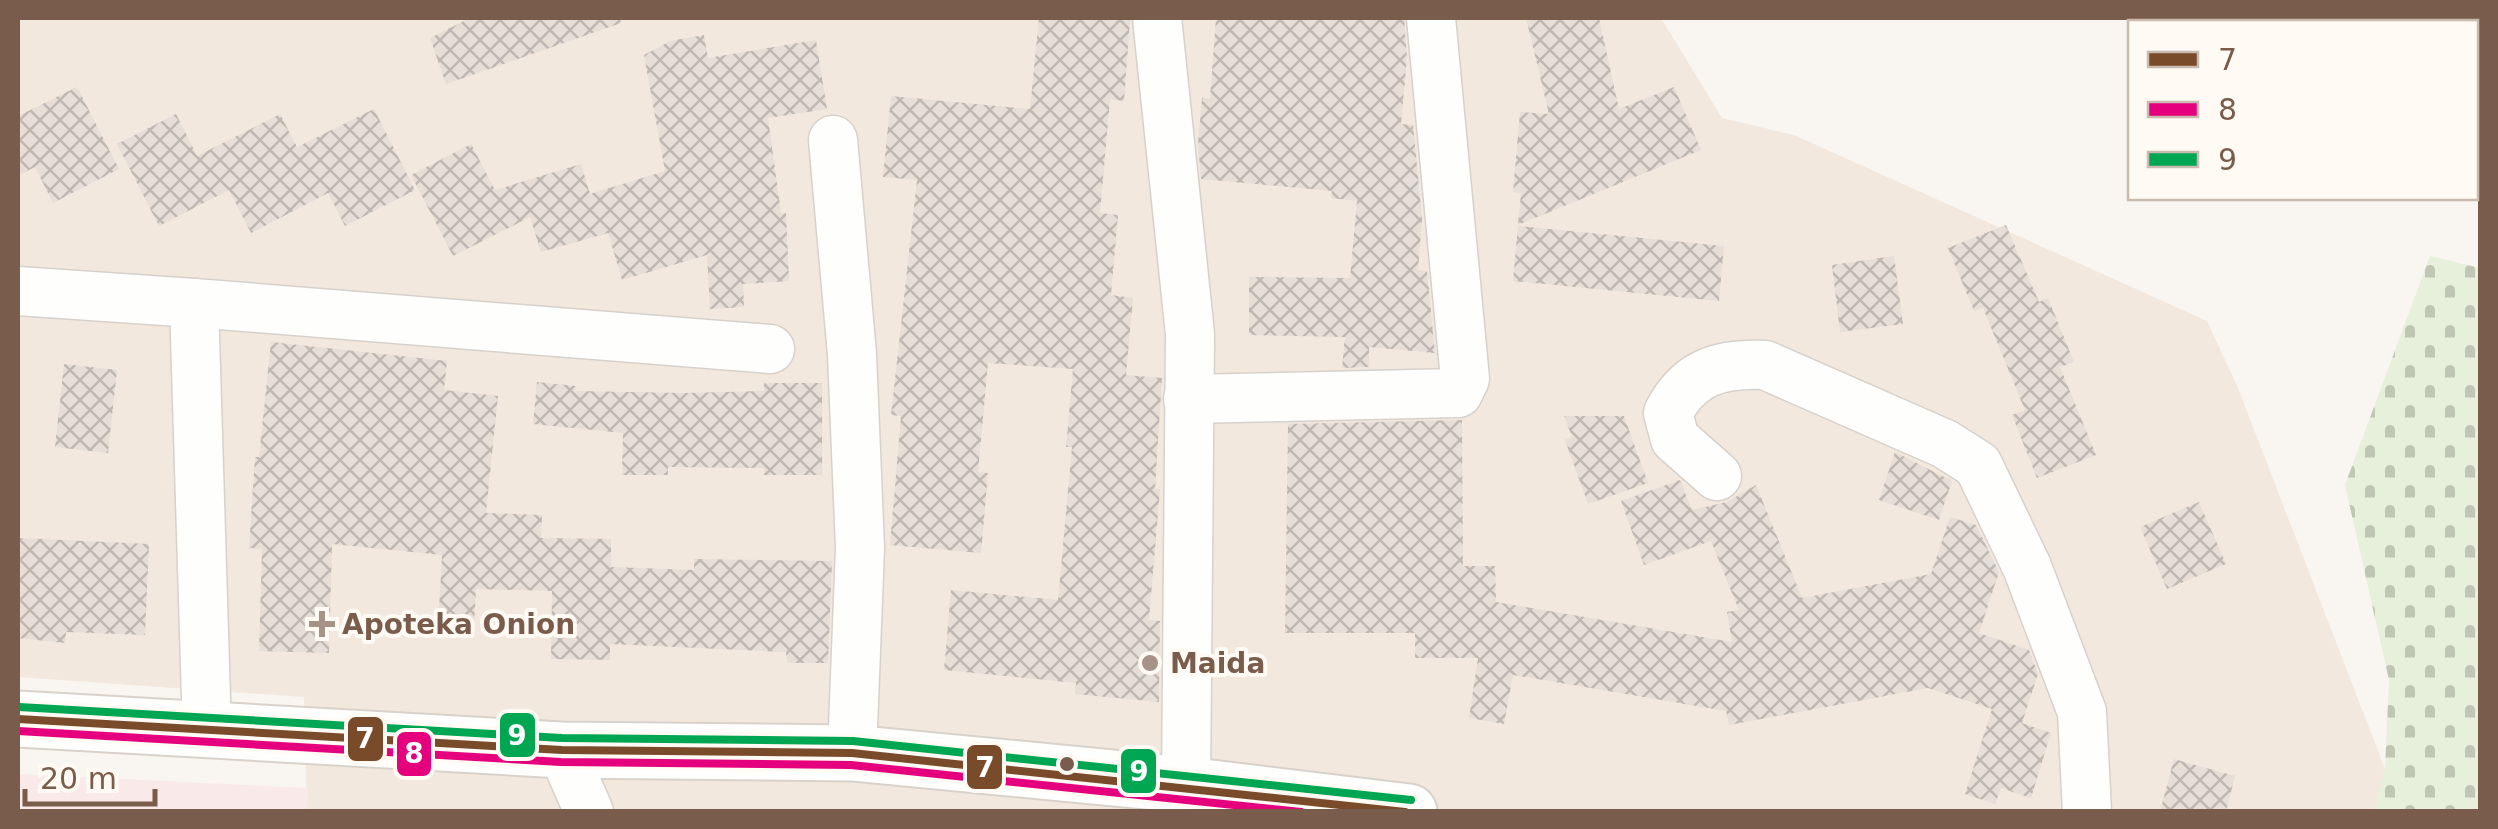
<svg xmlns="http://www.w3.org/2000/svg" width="2498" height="829" viewBox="0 0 2498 829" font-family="'DejaVu Sans',sans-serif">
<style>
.residential{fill:#f2e8de}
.medical{fill:#fae9e9}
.cemetery{fill:url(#cemetery-stones)}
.building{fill:url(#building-cross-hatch)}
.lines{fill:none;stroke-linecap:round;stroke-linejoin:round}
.minor-casing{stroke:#d7d1cb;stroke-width:51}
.secondary-casing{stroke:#d9d2cb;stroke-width:59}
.minor{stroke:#fefefd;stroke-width:48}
.secondary{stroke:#fefefd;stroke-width:55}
.bus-1-casing{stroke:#fffaf3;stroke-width:15}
.bus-2-casing{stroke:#fffaf3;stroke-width:15}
.bus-3-casing{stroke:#fffaf3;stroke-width:15}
.bus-1{stroke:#7a4b2a;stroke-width:8}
.bus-2{stroke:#e5007d;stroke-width:8}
.bus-3{stroke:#00a651;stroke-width:8}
.poi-dot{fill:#a69286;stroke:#fffaf3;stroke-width:4}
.bus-dot{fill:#7a5c4d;stroke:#fffaf3;stroke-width:4}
.labels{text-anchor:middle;stroke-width:8;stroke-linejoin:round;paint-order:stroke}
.poi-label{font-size:28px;font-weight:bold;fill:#7a5c4d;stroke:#fffaf3;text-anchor:start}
.line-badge{stroke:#fffaf3;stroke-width:4}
.badge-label{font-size:28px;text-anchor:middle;font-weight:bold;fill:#fff}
</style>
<defs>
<pattern id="cemetery-stones" width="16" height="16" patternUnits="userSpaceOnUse" patternTransform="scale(2.5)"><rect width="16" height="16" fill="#e7f0db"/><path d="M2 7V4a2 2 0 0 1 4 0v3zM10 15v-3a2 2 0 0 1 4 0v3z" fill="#c0c6b4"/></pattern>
<pattern id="building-cross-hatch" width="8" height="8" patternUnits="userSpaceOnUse" patternTransform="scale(2.5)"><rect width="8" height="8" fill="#e6ded7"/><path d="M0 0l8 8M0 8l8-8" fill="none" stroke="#bfb7b1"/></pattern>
</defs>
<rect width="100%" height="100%" fill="#f9f5f0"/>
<path class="residential" d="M18,18H1661L1722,118L1794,135L2207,321L2238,388L2385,769L2375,811H307L304,697L18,677Z"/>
<path class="medical" d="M18,774L308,788L307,811H18Z"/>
<path class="cemetery" d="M2430,256L2480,268V811H2375L2385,769L2389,680L2345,485Z"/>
<g class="building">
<path d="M470,18H620L621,23L446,84L430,38Z"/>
<path d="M1039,18L1130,20L1124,101L1110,99L1100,213L1118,215L1111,295L1133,298L1126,375L1162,378L1155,489H1160L1149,620L1160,621L1159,702L1075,694L1076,683L944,670L951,590L1058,600L1072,447H1066L1073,369L988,363L978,472L988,473L981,553L890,545L901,416L891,415L917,180L883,177L891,96L1030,109Z"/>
<path d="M1216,18H1404L1407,58L1401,124L1413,125L1422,218L1418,270L1427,271L1435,353L1369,347V367L1342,368L1345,337L1249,335V277L1350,278L1357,201L1331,198L1332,191L1201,179L1198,144L1202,98L1210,99Z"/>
<path d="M1526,18H1599L1619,109L1674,87L1701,150L1518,225L1521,193L1513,192L1520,112L1549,114Z"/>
<path d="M704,35L708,58L816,40L827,109L768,118L781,213H786L789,281L743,284L744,307L710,309L707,255L622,280L608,233L541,252L530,217L453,256L411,175L471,144L495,190L581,164L590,194L665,171L644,55L670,41Z"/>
<path d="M77,87L119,169L53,203L35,167L18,176V116Z"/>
<path d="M374,109L415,190L345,226L328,193L251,233L229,190L159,226L117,144L176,114L197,156L280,114L297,147Z"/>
<path d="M2006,225L2039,302L2048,298L2074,362L2060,367L2096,455L2037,478L2012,415L2025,410L1983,308L1974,311L1948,248Z"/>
<path d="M1518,226L1724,246L1719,301L1513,281Z"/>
<path d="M1894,256L1903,324L1840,332L1832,265Z"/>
<path d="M271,342L447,361L444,390L498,396L486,513L542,515L541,538L611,539V567L694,570V559L832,561L828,663H787L786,652L610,644V660L551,659L552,591L476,589L474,628L438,627L442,555L332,544L329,653L259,651L262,549L249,548L255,457H259Z"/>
<path d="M64,364L117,370L108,453L55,447Z"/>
<path d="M537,382L576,386L575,391L685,393L764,391V383H822V475H764V468L668,467V475H622L623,433L533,424Z"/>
<path d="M1564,416H1624L1648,483L1588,504L1565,440L1572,437Z"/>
<path d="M1462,420L1463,566H1495L1496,602L1732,642L1727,612L1739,610L1711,541L1644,565L1621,501L1680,480L1692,510L1727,502L1756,485L1802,598L1931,574L1950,517L1976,525L1999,572L1979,633L2029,650L2038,674L2022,723L2051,733L2031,798L2001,788L1995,804L1965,794L1992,709L1928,688L1729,725L1726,711L1513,675L1504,724L1469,718L1478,658H1415V633H1285L1288,424Z"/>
<path d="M1895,452L1952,481L1939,520L1879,500Z"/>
<path d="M2199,502L2226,564L2167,589L2140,527Z"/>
<path d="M18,538L149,544L145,635L66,632L65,643L18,638Z"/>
<path d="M2174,759L2235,776L2226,812H2160Z"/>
</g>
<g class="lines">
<g class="minor-casing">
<g id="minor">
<path d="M1157,18L1190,334L1186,785"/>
<path d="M833,140L852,354L860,548L852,753"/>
<path d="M18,291L194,303L207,731"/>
<path d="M194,303L770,349"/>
<path d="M1188,399L1458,393L1465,379L1431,18"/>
<path d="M1717,476L1675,439L1668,413C1689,372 1720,363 1765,365L1945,444L1978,465L2027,567L2082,712L2087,812"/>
<path d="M562,750L589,812"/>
</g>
</g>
<g class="secondary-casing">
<path id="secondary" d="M18,719L562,750L852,753L1186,785L1409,812"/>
</g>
<use href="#minor" class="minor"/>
<use href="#secondary" class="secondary"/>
<g class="bus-1-casing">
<path id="bus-1" d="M18,719L562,750L852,753L1405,812"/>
</g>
<g class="bus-2-casing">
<path id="bus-2" d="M18,731L561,762L851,765L1301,812"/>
</g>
<g class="bus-3-casing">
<path id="bus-3" d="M19,707L562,738L853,741L1411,800"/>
</g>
<use href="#bus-1" class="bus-1"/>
<use href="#bus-2" class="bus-2"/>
<use href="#bus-3" class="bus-3"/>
</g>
<g class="poi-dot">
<path d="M317 609h10v10h10v10h-10v10h-10v-10h-10v-10h10z"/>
<circle cx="1150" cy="663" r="10"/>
</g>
<circle class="bus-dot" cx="1067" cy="764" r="9"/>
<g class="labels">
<g class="poi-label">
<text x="342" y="634">Apoteka Onion</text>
<text x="1170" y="673">Maida</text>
</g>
</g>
<g class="line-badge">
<rect x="498" y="711" width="39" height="48" rx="10" fill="#00a651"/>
<rect x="346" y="715" width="39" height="48" rx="10" fill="#7a4b2a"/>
<rect x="395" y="730" width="38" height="48" rx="10" fill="#e5007d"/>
<rect x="965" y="743" width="39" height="48" rx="10" fill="#7a4b2a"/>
<rect x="1119" y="747" width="39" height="48" rx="10" fill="#00a651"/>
</g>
<g class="badge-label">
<text x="517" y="745">9</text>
<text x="365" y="748">7</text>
<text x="414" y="763">8</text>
<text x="985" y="777">7</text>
<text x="1139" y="781">9</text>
</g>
<rect width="2498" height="829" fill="none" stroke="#7a5c4d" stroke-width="40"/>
<rect x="2128" y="20" width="350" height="180" fill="#fffaf3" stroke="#cabbb1" stroke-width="2.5"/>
<rect x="2148" y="52" width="50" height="15" fill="#7a4b2a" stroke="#cabbb1" stroke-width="2.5"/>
<text x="2218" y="70" font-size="30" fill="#7a5c4d">7</text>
<rect x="2148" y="102" width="50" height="15" fill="#e5007d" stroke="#cabbb1" stroke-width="2.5"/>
<text x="2218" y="120" font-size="30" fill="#7a5c4d">8</text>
<rect x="2148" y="152" width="50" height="15" fill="#00a651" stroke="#cabbb1" stroke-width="2.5"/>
<text x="2218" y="170" font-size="30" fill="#7a5c4d">9</text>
<path d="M25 789v15h130v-15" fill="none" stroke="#7a5c4d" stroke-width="5"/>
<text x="40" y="789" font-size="30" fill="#7a5c4d" stroke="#fffaf3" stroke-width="8" paint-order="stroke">20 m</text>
</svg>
